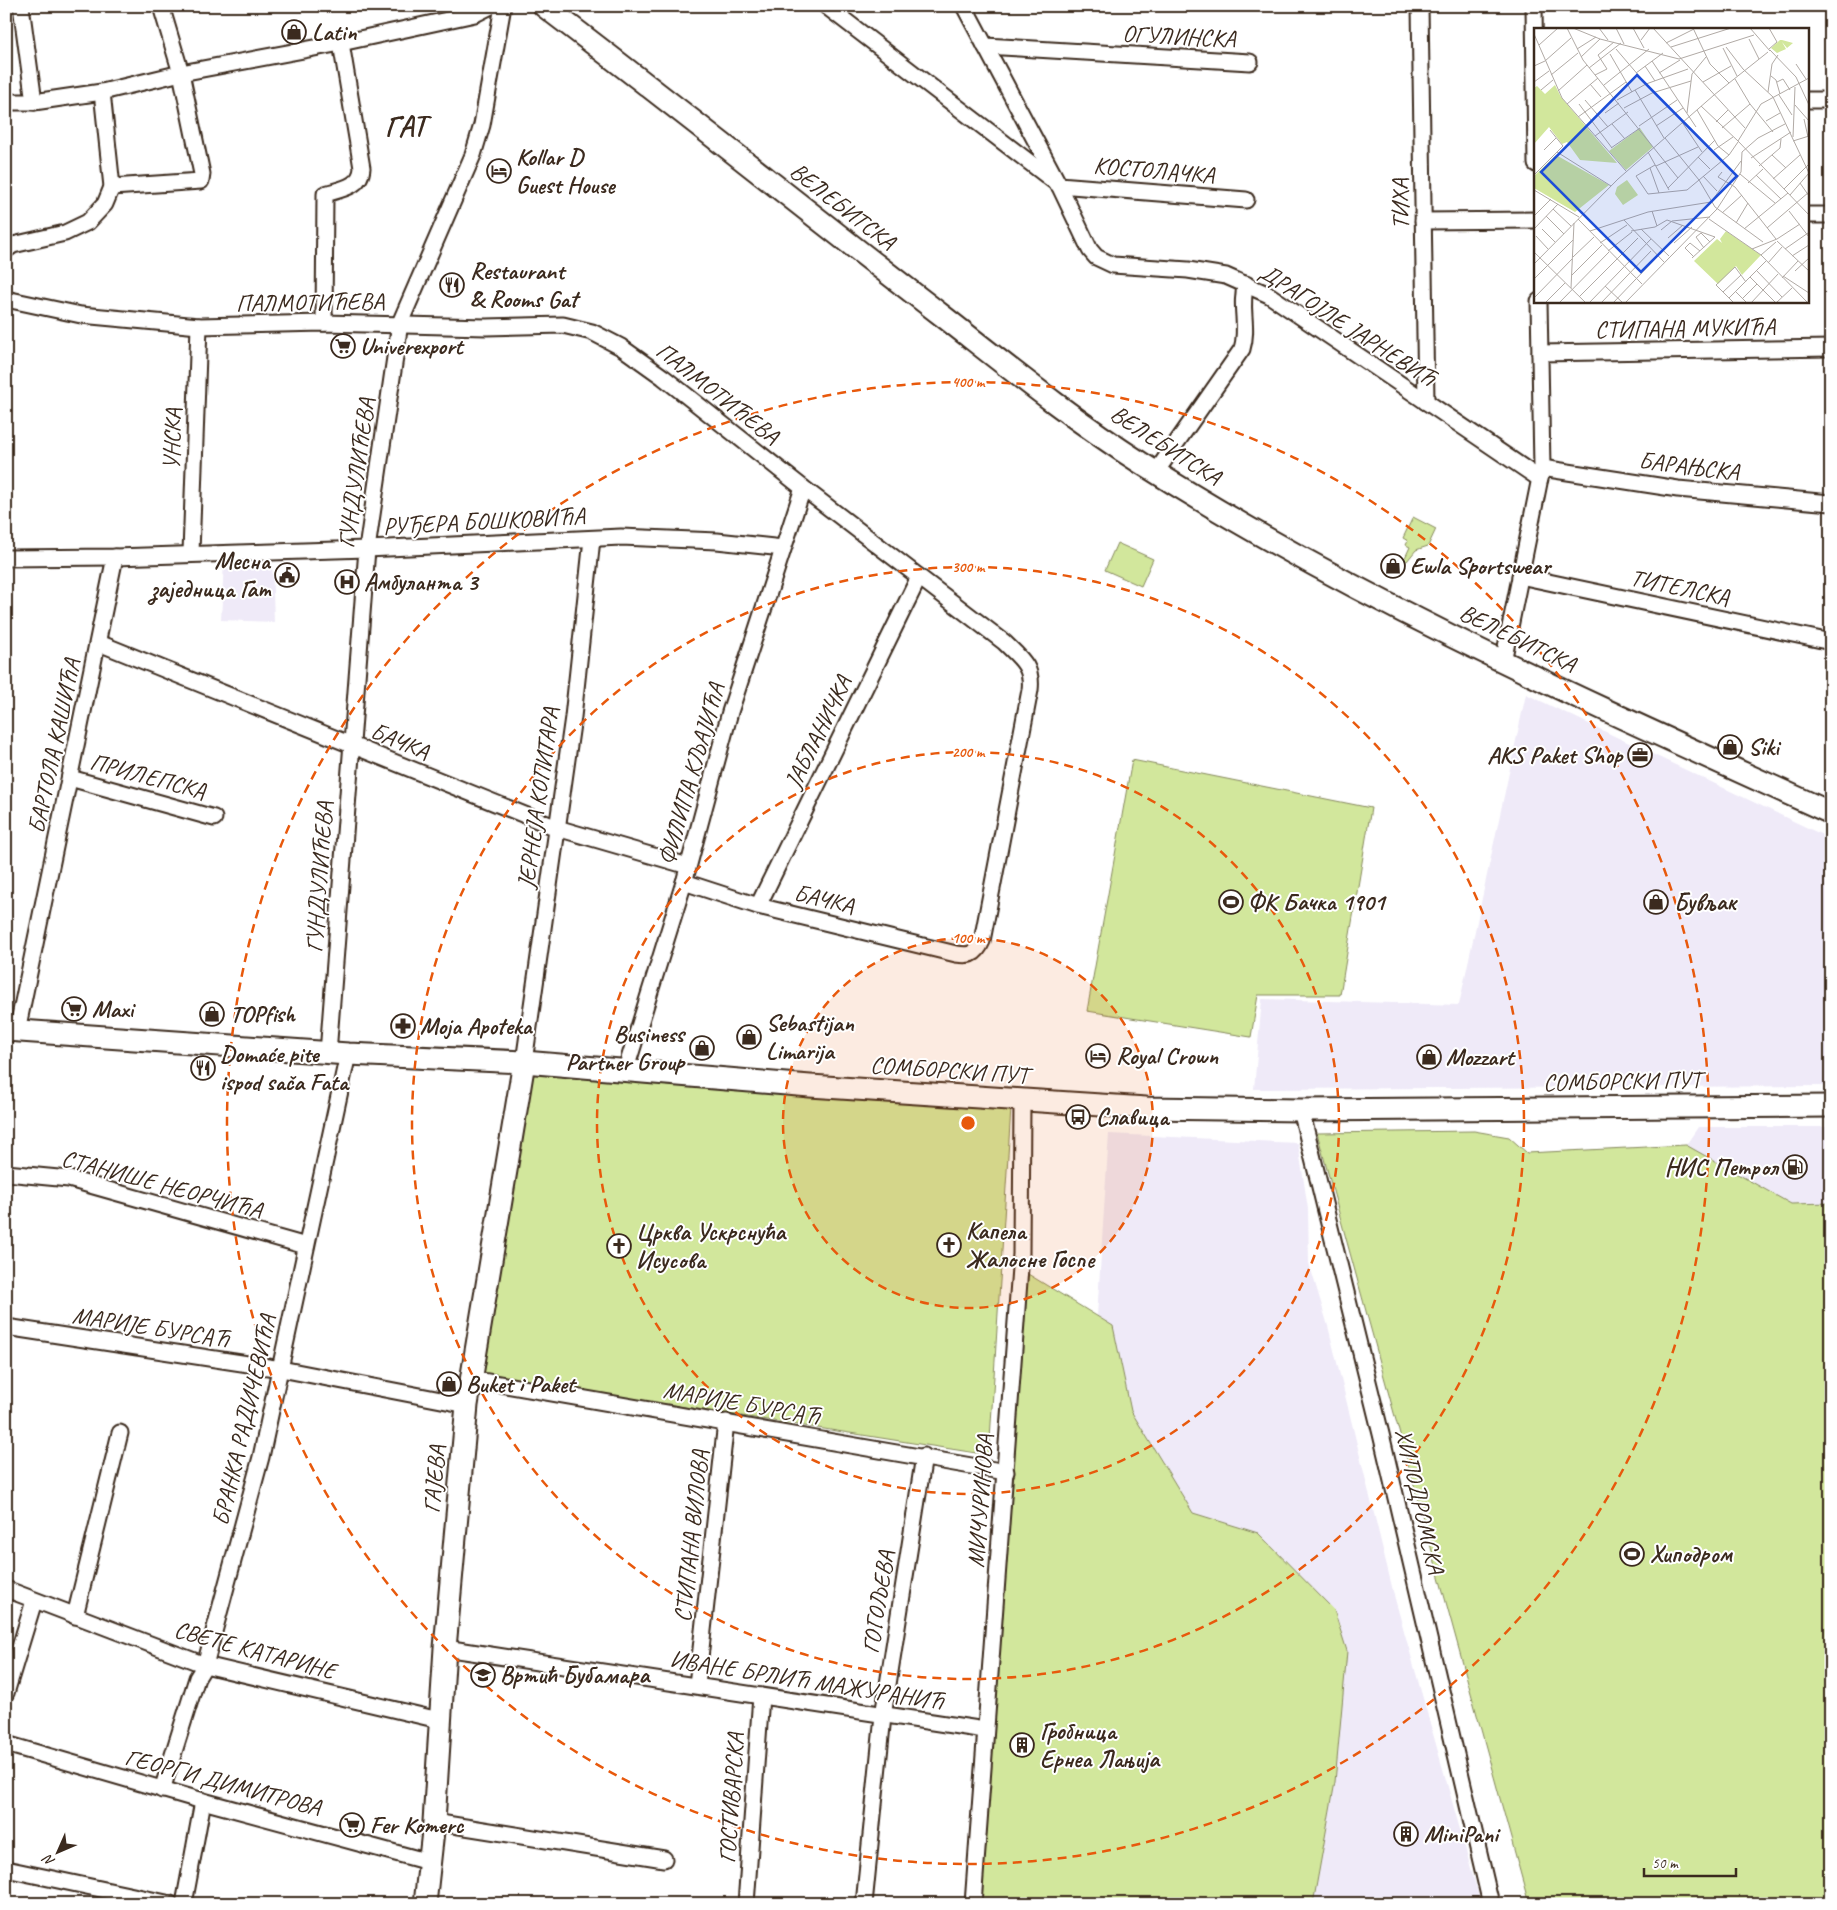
<svg xmlns="http://www.w3.org/2000/svg" width="1837" height="1910" viewBox="0 0 1837 1910" font-family="Caveat,sans-serif">
<style>
.built{fill:#efeaf8}
.green{fill:#d2e79c;stroke:#86885d}
.lines{fill:none;stroke-linecap:round;stroke-linejoin:round}
.street-casing{stroke:#3b2a1e;stroke-width:19}
.secondary-casing{stroke:#3b2a1e;stroke-width:25}
.street{stroke:#fff;stroke-width:15}
.secondary{stroke:#fff;stroke-width:21}
.ring{fill:none;stroke:#e8590c;stroke-width:2.5;stroke-dasharray:9 6}
.labels{text-anchor:middle;stroke-width:4;stroke-linejoin:round;paint-order:stroke}
.poi-label{font-size:24px;font-weight:bold;fill:#3b2a1e;stroke:#fff;text-anchor:start}
.street-label{font-size:24px;fill:#3b2a1e;stroke:#fff}
.district-label{font-size:29px;font-weight:bold;letter-spacing:1px;fill:#3b2a1e;stroke:#fff}
.inset-road{fill:none;stroke:#b1aaa5;stroke-width:1}
.view{fill:#1d4ed8;fill-opacity:0.15;stroke:#1d4ed8;stroke-width:2.5}
.inset-edge{fill:none;stroke:#3b2a1e;stroke-width:2.5}
.centre{fill:#e8590c;stroke:#fff;stroke-width:2.5}
.ring-label{font-size:15px;text-anchor:middle;font-weight:bold;fill:#e8590c;stroke:#fff;stroke-width:4;stroke-linejoin:round;paint-order:stroke}
</style>
<rect width="100%" height="100%" fill="#fff"/>
<filter id="ink" filterUnits="userSpaceOnUse"><feTurbulence type="fractalNoise" baseFrequency=".02" numOctaves="2"/><feDisplacementMap in="SourceGraphic" scale="10" xChannelSelector="R" yChannelSelector="G"/><feConvolveMatrix kernelMatrix="1 2 1 2 8 2 1 2 1" color-interpolation-filters="sRGB"/></filter>
<g filter="url(#ink)">
<g class="built">
<path d="M224,561H272L274,622L221,620Z"/>
<path d="M1526,694L1831,839V1086L1254,1089L1262,999L1459,1005Z"/>
<path d="M1698,1127H1831V1203L1791,1204L1686,1145Z"/>
<path d="M1109,1134L1298,1143L1308,1209L1309,1263L1328,1326L1395,1599L1481,1904H1313L1335,1782L1258,1533L1193,1513L1131,1411L1113,1327L1097,1316Z"/>
</g>
<g class="green">
<path d="M1413,517L1436,529L1428,546L1416,550L1407,561L1404,560L1410,547L1406,545L1408,541L1403,538Z"/>
<path d="M1117,543L1153,559L1141,586L1105,570Z"/>
<path d="M1132,760L1371,808L1340,995H1258L1251,1037L1087,1011Z"/>
<path d="M528,1071L1011,1108L989,1455L475,1374Z"/>
<path d="M1474,1131L1509,1137L1527,1153L1686,1145L1791,1204L1831,1203V1904H1529L1317,1133Z"/>
<path d="M1028,1274L1113,1326L1131,1411L1193,1513L1258,1533L1334,1610L1347,1651L1335,1782L1313,1904H975L993,1625Z"/>
</g>
<g class="lines">
<g class="street-casing">
<g id="street">
<path d="M21,6L34,102"/>
<path d="M826,6L1059,185L1246,200"/>
<path d="M964,6L1059,185L1090,250L1096,257L1113,265L1188,270L1226,276L1269,295L1540,479"/>
<path d="M1420,6L1426,402"/>
<path d="M1534,6L1536,164"/>
<path d="M985,46L1250,62"/>
<path d="M1808,100H1831"/>
<path d="M6,102H34L102,92L181,73L341,43L475,14L491,6"/>
<path d="M112,187L201,181L202,174L181,73L161,6"/>
<path d="M1808,215H1831"/>
<path d="M1423,221L1536,220"/>
<path d="M6,250L13,245L65,233L88,222L105,204L112,187L102,92"/>
<path d="M6,299L81,315L199,326L324,323L486,327L563,325L592,332L621,347L663,377L803,488L1004,642C1020,658 1033,666 1030,690L982,941C976,955 970,956 956,954L758,906L684,882"/>
<path d="M324,323L325,194C341,189 361,187 362,168L341,43"/>
<path d="M1540,353L1831,348"/>
<path d="M1542,468L1678,489L1831,503"/>
<path d="M1156,472L1242,349C1249,327 1239,306 1246,284"/>
<path d="M191,553L199,326"/>
<path d="M6,558L115,557L367,549L621,537L717,541L783,548"/>
<path d="M1520,576L1831,642"/>
<path d="M99,643L557,828L688,866"/>
<path d="M1503,662L1542,468L1539,301"/>
<path d="M70,778L214,818"/>
<path d="M758,906L919,577"/>
<path d="M17,1031L115,557"/>
<path d="M328,1053L367,549L400,323L473,155L482,125L503,6"/>
<path d="M524,1062L573,717L592,539"/>
<path d="M625,1072L685,879L730,712L803,488"/>
<path d="M1301,1110L1381,1434L1491,1904"/>
<path d="M6,1173L69,1179L306,1246"/>
<path d="M6,1327L281,1369L467,1405"/>
<path d="M471,1379L1006,1472"/>
<path d="M6,1589L205,1665L439,1720"/>
<path d="M75,1616L120,1433"/>
<path d="M445,1648L985,1730"/>
<path d="M697,1685L726,1422"/>
<path d="M6,1693L34,1601"/>
<path d="M6,1744L203,1801L429,1862"/>
<path d="M162,1790L197,1678L205,1665L261,1457L348,1054"/>
<path d="M434,1822L664,1859"/>
<path d="M6,1869L171,1904"/>
<path d="M184,1904L203,1801"/>
<path d="M746,1904L761,1696"/>
<path d="M864,1904L883,1716L924,1456"/>
<path d="M973,1904L1021,1254L1022,1102"/>
</g>
</g>
<g class="secondary-casing">
<g id="secondary">
<path d="M544,6C679,108 810,214 944,317C1008,367 1072,419 1141,463C1359,602 1596,706 1831,813"/>
<path d="M6,1030L348,1054L524,1062L810,1086L1146,1108L1301,1110L1831,1106"/>
<path d="M425,1904L434,1822L445,1648L467,1405L524,1062"/>
</g>
</g>
<use href="#street" class="street"/>
<use href="#secondary" class="secondary"/>
</g>
</g>
<circle cx="968" cy="1123" r="185" fill="#e8590c" fill-opacity=".12"/>
<g class="ring">
<circle cx="968" cy="1123" r="185"/>
<circle cx="968" cy="1123" r="371"/>
<circle cx="968" cy="1123" r="556"/>
<circle cx="968" cy="1123" r="741"/>
</g>
<defs>
<g id="shop-ring" transform="scale(1.25)"><circle r="9.5" fill="#fff" stroke="#3b2a1e" stroke-width="1.5"/><path d="M-5-2.5h2.3a2.7 3.5 0 0 1 5.4 0H5L5.5 6h-11ZM-1.5-2.5h3a1.5 2.3 0 0 0-3 0Z" fill="#3b2a1e"/></g>
<g id="hotel-ring" transform="scale(1.25)"><circle r="9.5" fill="#fff" stroke="#3b2a1e" stroke-width="1.5"/><path d="M-6-4.5h1.5V1H6V5H4.5V3h-9V5H-6ZM-4 0a1.8 1.8 0 1 1 3.6 0ZM.5 0V-2.5h3Q6-2.5 6 0Z" fill="#3b2a1e"/></g>
<g id="restaurant-ring" transform="scale(1.25)"><circle r="9.5" fill="#fff" stroke="#3b2a1e" stroke-width="1.5"/><path d="M-5-6h1v4h1v-4h1v4h1v-4h1v5L-1.5 .5V6h-2V.5L-5-1ZM5-6V6H3V1.5H1.5Q1.5-4 5-6Z" fill="#3b2a1e"/></g>
<g id="supermarket-ring" transform="scale(1.25)"><circle r="9.5" fill="#fff" stroke="#3b2a1e" stroke-width="1.5"/><path d="M-6-5.5h2.5l.6 2H6L4.5 2H-2.5L-4.4-4H-6ZM-1.5 3.2a1.3 1.3 0 1 0 .1 0ZM3 3.2a1.3 1.3 0 1 0 .1 0Z" fill="#3b2a1e"/></g>
<g id="civic-ring" transform="scale(1.25)"><circle r="9.5" fill="#fff" stroke="#3b2a1e" stroke-width="1.5"/><path d="M-.6-6.5H3V-4.5H.6V-3L4-1V1h2V6H-6V1h2V-1L-.6-3ZM-1.2 2.5V6h2.4V2.5Z" fill="#3b2a1e"/></g>
<g id="hospital-ring" transform="scale(1.25)"><circle r="9.5" fill="#fff" stroke="#3b2a1e" stroke-width="1.5"/><path d="M-5-5h3v3.5h4V-5h3V5h-3V1.5h-4V5h-3Z" fill="#3b2a1e"/></g>
<g id="office-ring" transform="scale(1.25)"><circle r="9.5" fill="#fff" stroke="#3b2a1e" stroke-width="1.5"/><path d="M-6-3h4V-5.5h4V-3h4V5H-6ZM-1-4.5V-3h2v-1.5ZM-6 0V1H6V0Z" fill="#3b2a1e"/></g>
<g id="stadium-ring" transform="scale(1.25)"><circle r="9.5" fill="#fff" stroke="#3b2a1e" stroke-width="1.5"/><path d="M0-5a6.5 5 0 1 0 0 10a6.5 5 0 1 0 0-10ZM-3.5-1.8h7v3.6h-7Z" fill="#3b2a1e"/></g>
<g id="pharmacy-ring" transform="scale(1.25)"><circle r="9.5" fill="#fff" stroke="#3b2a1e" stroke-width="1.5"/><path d="M-2-6h4v4h4v4h-4v4h-4v-4h-4v-4h4Z" fill="#3b2a1e"/></g>
<g id="bus-ring" transform="scale(1.25)"><circle r="9.5" fill="#fff" stroke="#3b2a1e" stroke-width="1.5"/><path d="M-5-6H5V4H4V6H2V4H-2V6H-4V4H-5ZM-3.5-4V0h7V-4ZM-3.5 1.2v1.5H-2V1.2ZM2 1.2v1.5H3.5V1.2Z" fill="#3b2a1e"/></g>
<g id="fuel-ring" transform="scale(1.25)"><circle r="9.5" fill="#fff" stroke="#3b2a1e" stroke-width="1.5"/><path d="M-5.5-6h7V0h2V4h1.3V-2.5L3-4.5l.8-.8L6-3V5H2.5V1h-1V6h-7ZM-4.2-4.7v3.2H.2V-4.7Z" fill="#3b2a1e"/></g>
<g id="church-ring" transform="scale(1.25)"><circle r="9.5" fill="#fff" stroke="#3b2a1e" stroke-width="1.5"/><path d="M-1.2-6h2.4v3.5h3.3v2.4h-3.3V6h-2.4V-.1h-3.3v-2.4h3.3Z" fill="#3b2a1e"/></g>
<g id="school-ring" transform="scale(1.25)"><circle r="9.5" fill="#fff" stroke="#3b2a1e" stroke-width="1.5"/><path d="M0-5L7-2L0 1L-7-2ZM-4 1L0 2.5L4 1V4Q0 6-4 4Z" fill="#3b2a1e"/></g>
<g id="building-ring" transform="scale(1.25)"><circle r="9.5" fill="#fff" stroke="#3b2a1e" stroke-width="1.5"/><path d="M-4-6H4V6H1V3H-1V6H-4ZM-2.5-4.3h1.7v1.8h-1.7ZM.8-4.3h1.7v1.8H.8ZM-2.5-1h1.7V.8h-1.7ZM.8-1h1.7V.8H.8Z" fill="#3b2a1e"/></g>
</defs>
<g fill-rule="evenodd">
<use href="#shop-ring" x="294" y="32"/>
<use href="#hotel-ring" x="499" y="171"/>
<use href="#restaurant-ring" x="452" y="285"/>
<use href="#supermarket-ring" x="343" y="346"/>
<use href="#shop-ring" x="1393" y="566"/>
<use href="#civic-ring" x="287" y="575"/>
<use href="#hospital-ring" x="347" y="582"/>
<use href="#shop-ring" x="1730" y="747"/>
<use href="#office-ring" x="1640" y="755"/>
<use href="#stadium-ring" x="1231" y="902"/>
<use href="#shop-ring" x="1656" y="902"/>
<use href="#supermarket-ring" x="74" y="1009"/>
<use href="#shop-ring" x="212" y="1014"/>
<use href="#pharmacy-ring" x="403" y="1026"/>
<use href="#shop-ring" x="749" y="1037"/>
<use href="#shop-ring" x="702" y="1048"/>
<use href="#hotel-ring" x="1098" y="1056"/>
<use href="#shop-ring" x="1429" y="1057"/>
<use href="#restaurant-ring" x="203" y="1068"/>
<use href="#bus-ring" x="1078" y="1117"/>
<use href="#fuel-ring" x="1795" y="1167"/>
<use href="#church-ring" x="949" y="1245"/>
<use href="#church-ring" x="619" y="1246"/>
<use href="#shop-ring" x="449" y="1384"/>
<use href="#stadium-ring" x="1632" y="1554"/>
<use href="#school-ring" x="483" y="1675"/>
<use href="#building-ring" x="1022" y="1745"/>
<use href="#supermarket-ring" x="352" y="1825"/>
<use href="#building-ring" x="1406" y="1834"/>
</g>
<g class="labels">
<g class="poi-label">
<text x="312" y="40">Latin</text>
<text x="516" y="165">Kollar D<tspan x="516" dy="28">Guest House</tspan></text>
<text x="470" y="279">Restaurant<tspan x="470" dy="28">&amp; Rooms Gat</tspan></text>
<text x="360" y="354">Univerexport</text>
<text x="270" y="569" text-anchor="end">Месна<tspan x="270" dy="28">заједница Гат</tspan></text>
<text x="1410" y="574">Ewla Sportswear</text>
<text x="364" y="590">Амбуланта 3</text>
<text x="1748" y="755">Siki</text>
<text x="1622" y="763" text-anchor="end">AKS Paket Shop</text>
<text x="1248" y="910">ФК Бачка 1901</text>
<text x="1674" y="910">Бувљак</text>
<text x="92" y="1017">Maxi</text>
<text x="230" y="1022">TOPfish</text>
<text x="766" y="1031">Sebastijan<tspan x="766" dy="28">Limarija</tspan></text>
<text x="420" y="1034">Moja Apoteka</text>
<text x="684" y="1042" text-anchor="end">Business<tspan x="684" dy="28">Partner Group</tspan></text>
<text x="220" y="1062">Domaće pite<tspan x="220" dy="28">ispod sača Fata</tspan></text>
<text x="1116" y="1064">Royal Crown</text>
<text x="1446" y="1065">Mozzart</text>
<text x="1096" y="1125">Славица</text>
<text x="1778" y="1175" text-anchor="end">НИС Петрол</text>
<text x="966" y="1239">Капела<tspan x="966" dy="28">Жалосне Госпе</tspan></text>
<text x="636" y="1240">Црква Ускрснућа<tspan x="636" dy="28">Исусова</tspan></text>
<text x="466" y="1392">Buket i Paket</text>
<text x="1650" y="1562">Хиподром</text>
<text x="500" y="1683">Вртић Бубамара</text>
<text x="1040" y="1739">Гробница<tspan x="1040" dy="28">Ернеа Лањија</tspan></text>
<text x="370" y="1833">Fer Komerc</text>
<text x="1424" y="1842">MiniPani</text>
</g>
<g class="street-label">
<text transform="translate(1179 36) rotate(3)" y="8">ОГУЛИНСКА</text>
<text transform="translate(1154 170) rotate(5)" y="8">КОСТОЛАЧКА</text>
<text transform="translate(1400 204) rotate(-91)" y="8">ТИХА</text>
<text transform="translate(843 206) rotate(38)" y="8">ВЕЛЕБИТСКА</text>
<text transform="translate(310 302) rotate(-1)" y="8">ПАЛМОТИЋЕВА</text>
<text transform="translate(1348 325) rotate(33)" y="8">ДРАГОЈЛЕ ЈАРНЕВИЋ</text>
<text transform="translate(1685 328) rotate(-1)" y="8">СТИПАНА МУКИЋА</text>
<text transform="translate(718 393) rotate(38)" y="8">ПАЛМОТИЋЕВА</text>
<text transform="translate(172 439) rotate(-88)" y="8">УНСКА</text>
<text transform="translate(1166 445) rotate(33)" y="8">ВЕЛЕБИТСКА</text>
<text transform="translate(1689 466) rotate(7)" y="8">БАРАЊСКА</text>
<text transform="translate(356 473) rotate(-82)" y="8">ГУНДУЛИЋЕВА</text>
<text transform="translate(484 521) rotate(-3)" y="8">РУЂЕРА БОШКОВИЋА</text>
<text transform="translate(1680 587) rotate(12)" y="8">ТИТЕЛСКА</text>
<text transform="translate(1518 638) rotate(26)" y="8">ВЕЛЕБИТСКА</text>
<text transform="translate(818 732) rotate(-64)" y="8">ЈАБЛАНИЧКА</text>
<text transform="translate(400 741) rotate(22)" y="8">БАЧКА</text>
<text transform="translate(54 746) rotate(-78)" y="8">БАРТОЛА КАШИЋА</text>
<text transform="translate(691 774) rotate(-74)" y="8">ФИЛИПА КЉАЈИЋА</text>
<text transform="translate(148 776) rotate(15)" y="8">ПРИЛЕПСКА</text>
<text transform="translate(538 798) rotate(-82)" y="8">ЈЕРНЕЈА КОПИТАРА</text>
<text transform="translate(319 877) rotate(-86)" y="8">ГУНДУЛИЋЕВА</text>
<text transform="translate(824 899) rotate(13)" y="8">БАЧКА</text>
<text transform="translate(949 1070) rotate(4)" y="8">СОМБОРСКИ ПУТ</text>
<text transform="translate(1622 1081) rotate(-1)" y="8">СОМБОРСКИ ПУТ</text>
<text transform="translate(162 1184) rotate(15)" y="8">СТАНИШЕ НЕОРЧИЋА</text>
<text transform="translate(151 1327) rotate(9)" y="8">МАРИЈЕ БУРСАЋ</text>
<text transform="translate(742 1403) rotate(10)" y="8">МАРИЈЕ БУРСАЋ</text>
<text transform="translate(244 1420) rotate(-77)" y="8">БРАНКА РАДИЧЕВИЋА</text>
<text transform="translate(434 1479) rotate(-85)" y="8">ГАЈЕВА</text>
<text transform="translate(980 1501) rotate(-86)" y="8">МИЧУРИНОВА</text>
<text transform="translate(1420 1501) rotate(77)" y="8">ХИПОДРОМСКА</text>
<text transform="translate(691 1536) rotate(-84)" y="8">СТИПАНА ВИЛОВА</text>
<text transform="translate(878 1602) rotate(-81)" y="8">ГОГОЉЕВА</text>
<text transform="translate(255 1650) rotate(15)" y="8">СВЕТЕ КАТАРИНЕ</text>
<text transform="translate(807 1680) rotate(9)" y="8">ИВАНЕ БРЛИЋ МАЖУРАНИЋ</text>
<text transform="translate(223 1782) rotate(15)" y="8">ГЕОРГИ ДИМИТРОВА</text>
<text transform="translate(731 1798) rotate(-86)" y="8">ГОСТИВАРСКА</text>
</g>
<g class="district-label">
<text x="406" y="136">ГАТ</text>
</g>
</g>
<g transform="translate(1534 28)">
<rect width="275" height="275" fill="#fff"/>
<path d="M246,12H248L259,15L253,20L248,14L252,21L243,25L237,20ZM21,57L27,69L83,135L46,132L33,114L28,116L15,99L0,116V60L3,58L11,66ZM106,100L119,119L92,142L75,123ZM22,127L75,157L41,184L0,160V148ZM93,152L104,167L89,177L81,166L83,159ZM192,203L227,227L208,247L202,238L184,256L160,233L183,211L188,215L186,211Z" fill="#d2e79c"/>
<path class="inset-road" d="M33,0L49,32L144,150M39,0L66,11L145,31L220,7M65,0L74,12M82,0L90,16M99,0L110,20M119,0L211,100M159,0L176,36L195,55M216,0L236,23M0,6L28,70L92,143M215,11L225,31M107,12L116,0M132,15L160,1M5,17L24,0M137,19L197,0M192,19L209,41L239,69L275,145M189,20L203,48M43,21L62,9M82,21L112,56M235,21L243,14L235,0M236,22L262,49L275,77M76,26L98,64M47,29L66,11M118,33L162,99M262,36L272,51M0,38L11,33L37,10M111,38L121,53M55,40L87,15M102,45L129,25M125,45L146,32M17,47L44,25M61,47L73,41L64,27L80,14M237,48L242,52L246,66M275,50L227,76L204,113L275,187M201,51L216,76L239,104M0,54L15,43M169,54L197,38M243,54L249,51L256,62M56,56L67,69M70,57L115,21M7,62L19,52M101,62L130,110M24,63L53,37M234,64L238,36L244,27M180,67L234,24M245,67L258,87M51,72L74,99M83,72L112,56L154,41M33,76L64,50M45,76L78,120M261,77L275,93M167,78L204,113M90,80L118,65L157,53M163,82L184,118L195,127M71,85L85,75M153,85L158,46L172,29M44,89L92,54M270,91L274,109M232,93L246,85M148,94L168,124M182,94L194,82M78,96L91,111M105,98L143,72M122,98L149,80M188,100L216,76M61,108L94,84M259,109L261,59M131,110L165,152L181,179L229,214M259,113L275,108M77,120L106,100M10,122L22,110M180,122L199,109M23,124L77,158M114,124L135,162M238,127L252,140M164,129L176,141M217,130L257,104M121,137L102,148L114,166L153,162L195,127L204,114M122,138L164,119M225,138L246,120L247,111M116,140L125,165M188,144L184,149L201,159L242,211M206,146L241,175M0,147L29,118L16,102M222,147L247,171M169,148L183,163M239,151L266,127M214,155L229,141M266,155L275,168M134,160L181,112M250,161L275,136M0,162L45,189M256,167L275,145M177,174L207,133M19,181L37,198M118,183L123,198M255,183L275,209M188,185L208,167M0,188L17,171M12,188L30,206M44,191L108,256M175,191L227,227L274,275M90,192L130,234M202,195L214,175M233,200L275,164M0,201L24,176M8,201L21,214M107,201L135,228M210,201L254,165M127,202L138,193L176,189M56,203L114,184L177,174M97,203L121,199L133,192L181,209L158,230M2,208L14,221M134,210L149,197M243,211L266,196M243,213L275,243M66,215L93,197M140,215L158,199M170,220L162,209L167,205L176,214M218,221L243,211M251,221L274,205M74,223L98,204M0,224L52,275M227,227L242,214M258,228L275,217M39,229L60,209M160,229L151,220L156,215L166,223M234,235L248,219M0,236L84,151L180,67M223,243L248,269M261,243L275,230M38,247L68,217M249,248L275,265M216,249L242,275M248,250L264,233M0,251L39,212M71,258L89,275M37,260L40,195M189,264L207,247M202,264L213,275M45,269L104,210M0,270L38,231M195,270L232,233M209,270L223,256M11,275L31,255M25,275L75,224M55,275L117,211M67,275L117,223M79,275L123,229M91,275L183,181L207,144L208,124L224,110L251,96M200,275L182,257L201,239L212,254M217,275L244,246M242,275L258,260"/>
<path class="view" d="M103,47L203,148L107,244L7,144Z"/>
<rect width="275" height="275" class="inset-edge"/>
</g>
<circle cx="968" cy="1123" r="8" class="centre"/>
<g class="ring-label">
<text x="968" y="387">400 m</text>
<text x="968" y="572">300 m</text>
<text x="968" y="757">200 m</text>
<text x="968" y="943">100 m</text>
</g>
<rect width="1837" height="1910" fill="none" stroke="#fff" stroke-width="25"/>
<rect x="12" y="12" width="1812" height="1885" fill="none" stroke="#3b2a1e" stroke-width="2" filter="url(#ink)"/>
<g transform="translate(58 1852) rotate(225)" stroke="#ffffff" stroke-width="4" paint-order="stroke">
<path d="M0-4L9 19L0 12L-9 19Z" fill="#3b2a1e"/>
<text y="-8" font-size="14" font-weight="bold" text-anchor="middle" fill="#3b2a1e">N</text>
</g>
<path d="M1644 1868v8h92v-8" fill="none" stroke="#3b2a1e" stroke-width="2.5"/>
<text x="1652" y="1868" font-size="15" fill="#3b2a1e" stroke="#ffffff" stroke-width="4" paint-order="stroke">50 m</text>
</svg>
